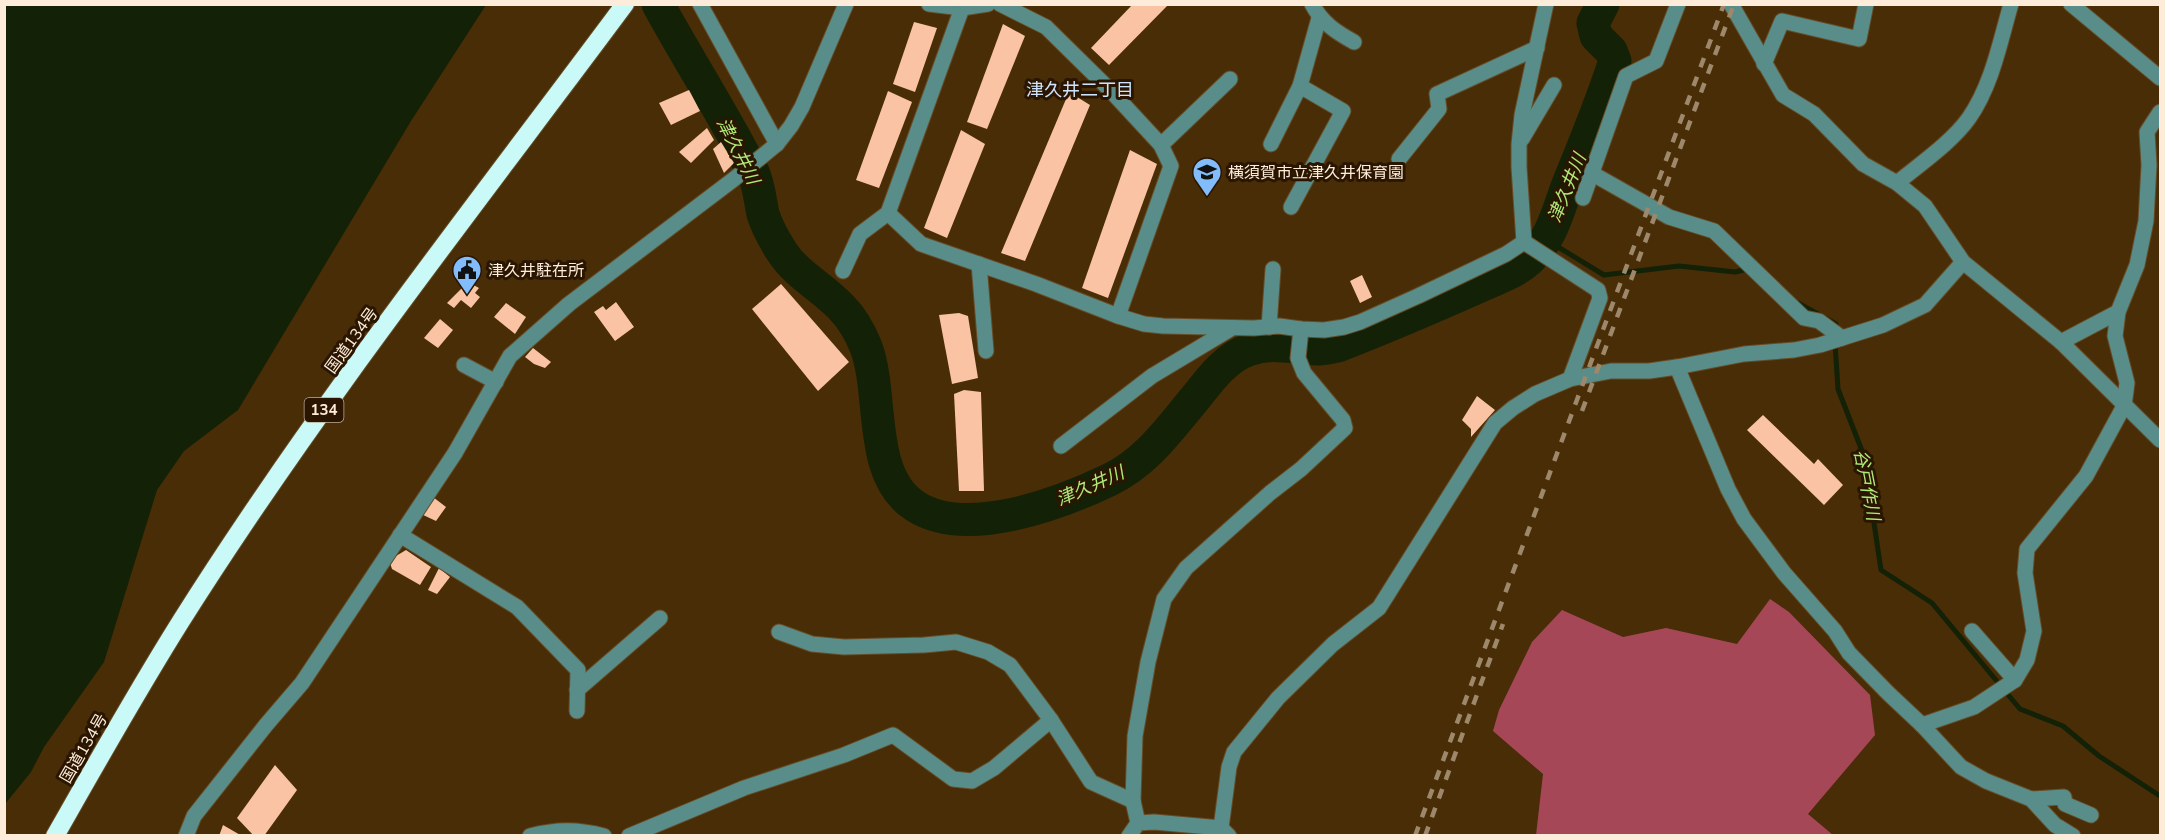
<svg xmlns="http://www.w3.org/2000/svg" width="2165" height="840" viewBox="0 0 2165 840" font-family="'Nunito Sans','Noto Sans JP',sans-serif">
<style>
.forest{fill:#a54757}
.water{fill:#132106}
.lines{fill:none;stroke-linecap:round;stroke-linejoin:round}
.stream{stroke:#132106;stroke-width:5}
.river{stroke:#132106;stroke-width:33}
.building{fill:#f9c3a4}
.minor-casing{stroke:#654c28;stroke-width:17}
.highway-casing{stroke:#654c28;stroke-width:20}
.minor{stroke:#588d8a;stroke-width:15}
.highway{stroke:#c9faf7;stroke-width:18}
.rail{stroke:#9e886b;stroke-width:4.5;stroke-dasharray:10 10;stroke-linecap:butt}
.labels{text-anchor:middle;stroke-width:6;stroke-linejoin:round;paint-order:stroke}
.shield{fill:#2a1600;stroke:#beac98;stroke-width:1.5}
.shield-label{font-size:15px;font-weight:bold;fill:#fdecd9}
.poi-label{font-size:16px;fill:#fdecd9;stroke:#2a1600;text-anchor:start}
.street-label{font-size:16px;fill:#fdecd9;stroke:#2a1600}
.neighbourhood-label{font-size:18px;fill:#cfe4fc;stroke:#2a1600}
.water-label{font-size:18px;font-style:italic;fill:#aee979;stroke:#2a1600}
</style>
<rect width="100%" height="100%" fill="#482d06"/>
<path class="forest" d="M1770,599L1789,612L1870,695L1875,735L1808,814L1833,835H1536L1543,774L1493,731L1499,710L1532,642L1562,610L1623,637L1666,628L1737,644Z"/>
<path class="water" d="M5,4L486,5L411,121L238,410L184,451L157,490L104,662L44,747L31,772L5,804Z"/>
<g class="lines">
<g class="stream">
<path d="M1545,239L1604,275L1679,266L1735,272L1748,269"/>
<path d="M1798,303L1836,324V331"/>
<path d="M1835,343L1838,389L1864,456L1881,570L1932,603L2020,709L2063,726L2099,756L2160,796"/>
</g>
<path class="river" d="M658,4C689,61 724,115 753,172C759,185 760,200 763,214C767,227 775,241 782,252C797,275 822,287 841,307C852,318 860,332 866,347C884,395 867,475 915,506C966,539 1059,504 1109,480C1147,462 1170,428 1197,396C1211,378 1226,358 1248,350C1274,341 1291,348 1317,349C1324,349 1331,347 1338,346C1384,328 1431,308 1476,288C1493,280 1515,273 1529,260C1553,237 1557,213 1568,184C1585,143 1601,103 1615,61L1611,51L1596,36L1593,23L1603,4"/>
</g>
<g class="building">
<path d="M1133,4H1169L1109,65L1091,48Z"/>
<path d="M914,22L937,28L915,92L893,84Z"/>
<path d="M1003,24L1025,36L987,129L967,122Z"/>
<path d="M689,90L700,111L671,125L659,103Z"/>
<path d="M888,91L912,102L879,188L856,180Z"/>
<path d="M1069,92L1090,105L1025,261L1001,253Z"/>
<path d="M707,128L714,140L691,163L679,152Z"/>
<path d="M961,130L985,144L947,238L924,228Z"/>
<path d="M721,142L734,163L724,173L713,149Z"/>
<path d="M1130,150L1157,164L1108,298L1082,288Z"/>
<path d="M1362,275L1372,297L1360,303L1350,281Z"/>
<path d="M468,282L479,288L475,293L480,297L471,308L461,300L454,308L447,303Z"/>
<path d="M781,284L849,362L818,391L752,309Z"/>
<path d="M616,302L634,327L615,341L594,312L603,306L606,310Z"/>
<path d="M506,303L526,317L515,334L494,317Z"/>
<path d="M959,313L968,316L978,378L952,384L939,315Z"/>
<path d="M440,319L453,330L438,348L424,338Z"/>
<path d="M533,348L551,362L545,368L534,364L525,357Z"/>
<path d="M964,390L981,392L984,491H959L954,394Z"/>
<path d="M1477,396L1495,410L1471,437V429L1462,420Z"/>
<path d="M1763,415L1814,464L1818,459L1843,485L1824,505L1747,430Z"/>
<path d="M433,497L446,507L436,521L421,514Z"/>
<path d="M406,550L431,567L420,585L392,569L390,563L396,556Z"/>
<path d="M439,568L450,577L437,594L428,590Z"/>
<path d="M275,765L297,790L264,836H254L237,818Z"/>
<path d="M223,825L242,836H219Z"/>
</g>
<g class="lines">
<g class="minor-casing">
<g id="minor">
<path d="M700,4L777,144"/>
<path d="M929,4L962,8L988,4"/>
<path d="M1000,4L1046,27L1111,91L1161,145L1171,166L1118,316"/>
<path d="M1312,4C1322,23 1336,32 1354,42"/>
<path d="M1731,4L1783,95L1814,114L1863,164L1897,183L1925,206L1963,262L2061,342L2160,440"/>
<path d="M2071,4L2160,78"/>
<path d="M1764,64L1782,21L1859,39L1866,4"/>
<path d="M1522,139L1554,85"/>
<path d="M1271,144L1300,86L1319,18"/>
<path d="M1161,145L1230,79"/>
<path d="M1399,159L1439,109L1437,94L1537,48"/>
<path d="M1593,174L1669,217L1714,231L1804,318L1819,321L1842,338"/>
<path d="M1897,183C1920,164 1952,142 1969,118C1992,85 2000,42 2011,4"/>
<path d="M1583,198L1626,76L1656,61L1678,4"/>
<path d="M1291,207L1343,111L1300,86"/>
<path d="M888,213L921,244L1036,284L1118,316L1144,324L1163,326L1254,328L1279,326L1301,329L1324,330L1344,327L1360,322L1418,296L1506,254L1524,242"/>
<path d="M1524,242L1519,167V144L1522,115L1546,4"/>
<path d="M1524,242L1598,290L1600,298L1570,379"/>
<path d="M979,264L986,351"/>
<path d="M843,271L860,234L888,213L962,8"/>
<path d="M1269,327L1273,269"/>
<path d="M2061,342L2118,312"/>
<path d="M464,365L496,382"/>
<path d="M1677,367L1728,489L1744,519L1784,573L1835,631L1849,653L1888,693L1922,725L1961,767L1986,781L2031,799L2055,825L2073,836"/>
<path d="M1061,446L1152,376L1232,328"/>
<path d="M400,535L517,607L578,670L577,711"/>
<path d="M1972,631L2015,680"/>
<path d="M779,632L812,644L844,647L924,645L956,642L988,652L1010,665L1051,720L1091,782L1133,801"/>
<path d="M577,690L660,618"/>
<path d="M1922,725L1974,707L2015,680L2027,660L2034,631L2025,573L2027,549L2086,476L2124,406L2127,383L2115,336L2118,312L2137,265L2146,221L2149,165L2147,132L2160,112"/>
<path d="M2031,799L2064,797L2065,804L2091,815"/>
<path d="M1138,823L1133,801L1135,736L1148,662L1164,599L1186,568L1270,493L1301,469L1345,428L1343,420L1304,373L1298,358L1301,329"/>
<path d="M1221,828L1229,767L1234,752L1278,698L1333,644L1379,608L1495,423L1513,408L1535,394L1570,379L1611,371H1649L1677,367L1744,354L1794,350L1820,345L1883,325L1925,305L1963,262"/>
<path d="M186,836L194,816L266,725L302,683L455,453L510,356L569,304L734,179L777,144L791,126L802,107L846,4"/>
<path d="M530,836C556,829 578,829 604,836"/>
<path d="M629,836L744,788L844,755L893,735L953,779L972,781L994,768L1051,720"/>
<path d="M1129,836L1138,823L1154,822L1221,828L1229,836"/>
</g>
</g>
<g class="highway-casing">
<path id="highway" d="M55,836C96,764 137,691 181,621C316,407 474,207 625,4"/>
</g>
<use href="#minor" class="minor"/>
<use href="#highway" class="highway"/>
<g class="rail">
<path d="M1582,411L1734,4"/>
<path d="M1415,836L1724,4"/>
<path d="M1425,836L1503,624"/>
</g>
</g>
<defs>
<g id="school-pin" transform="scale(1.5)"><path d="M0 17L-7.5 6A9.5 9.5 0 1 1 7.5 6Z" fill="#83bcfb" stroke="#2a1600"/><path d="M0-5L7-2L0 1L-7-2ZM-4 1L0 2.5L4 1V4Q0 6-4 4Z" fill="#111"/></g>
<g id="civic-pin" transform="scale(1.5)"><path d="M0 17L-7.5 6A9.5 9.5 0 1 1 7.5 6Z" fill="#83bcfb" stroke="#2a1600"/><path d="M-.6-6.5H3V-4.5H.6V-3L4-1V1h2V6H-6V1h2V-1L-.6-3ZM-1.2 2.5V6h2.4V2.5Z" fill="#111"/></g>
</defs>
<g fill-rule="evenodd">
<use href="#school-pin" x="1207" y="172"/>
<use href="#civic-pin" x="467" y="270"/>
</g>
<g class="labels">
<rect class="shield" x="304.5" y="398" width="39" height="24" rx="4.5"/>
<g class="shield-label">
<text x="324" y="415">134</text>
</g>
<g class="poi-label">
<text x="1228" y="178">横須賀市立津久井保育園</text>
<text x="488" y="276">津久井駐在所</text>
</g>
<g class="street-label">
<text transform="translate(351 340) rotate(-54)" y="6">国道134号</text>
<text transform="translate(83 748) rotate(-60)" y="6">国道134号</text>
</g>
<g class="neighbourhood-label">
<text x="1080" y="96">津久井二丁目</text>
</g>
<g class="water-label">
<text transform="translate(738 151) rotate(63)" y="6">津久井川</text>
<text transform="translate(1567 188) rotate(-68)" y="6">津久井川</text>
<text transform="translate(1867 485) rotate(79)" y="6">谷戸作川</text>
<text transform="translate(1090 486) rotate(-24)" y="6">津久井川</text>
</g>
</g>
<rect width="2165" height="840" fill="none" stroke="#fdecd9" stroke-width="12"/>
</svg>
